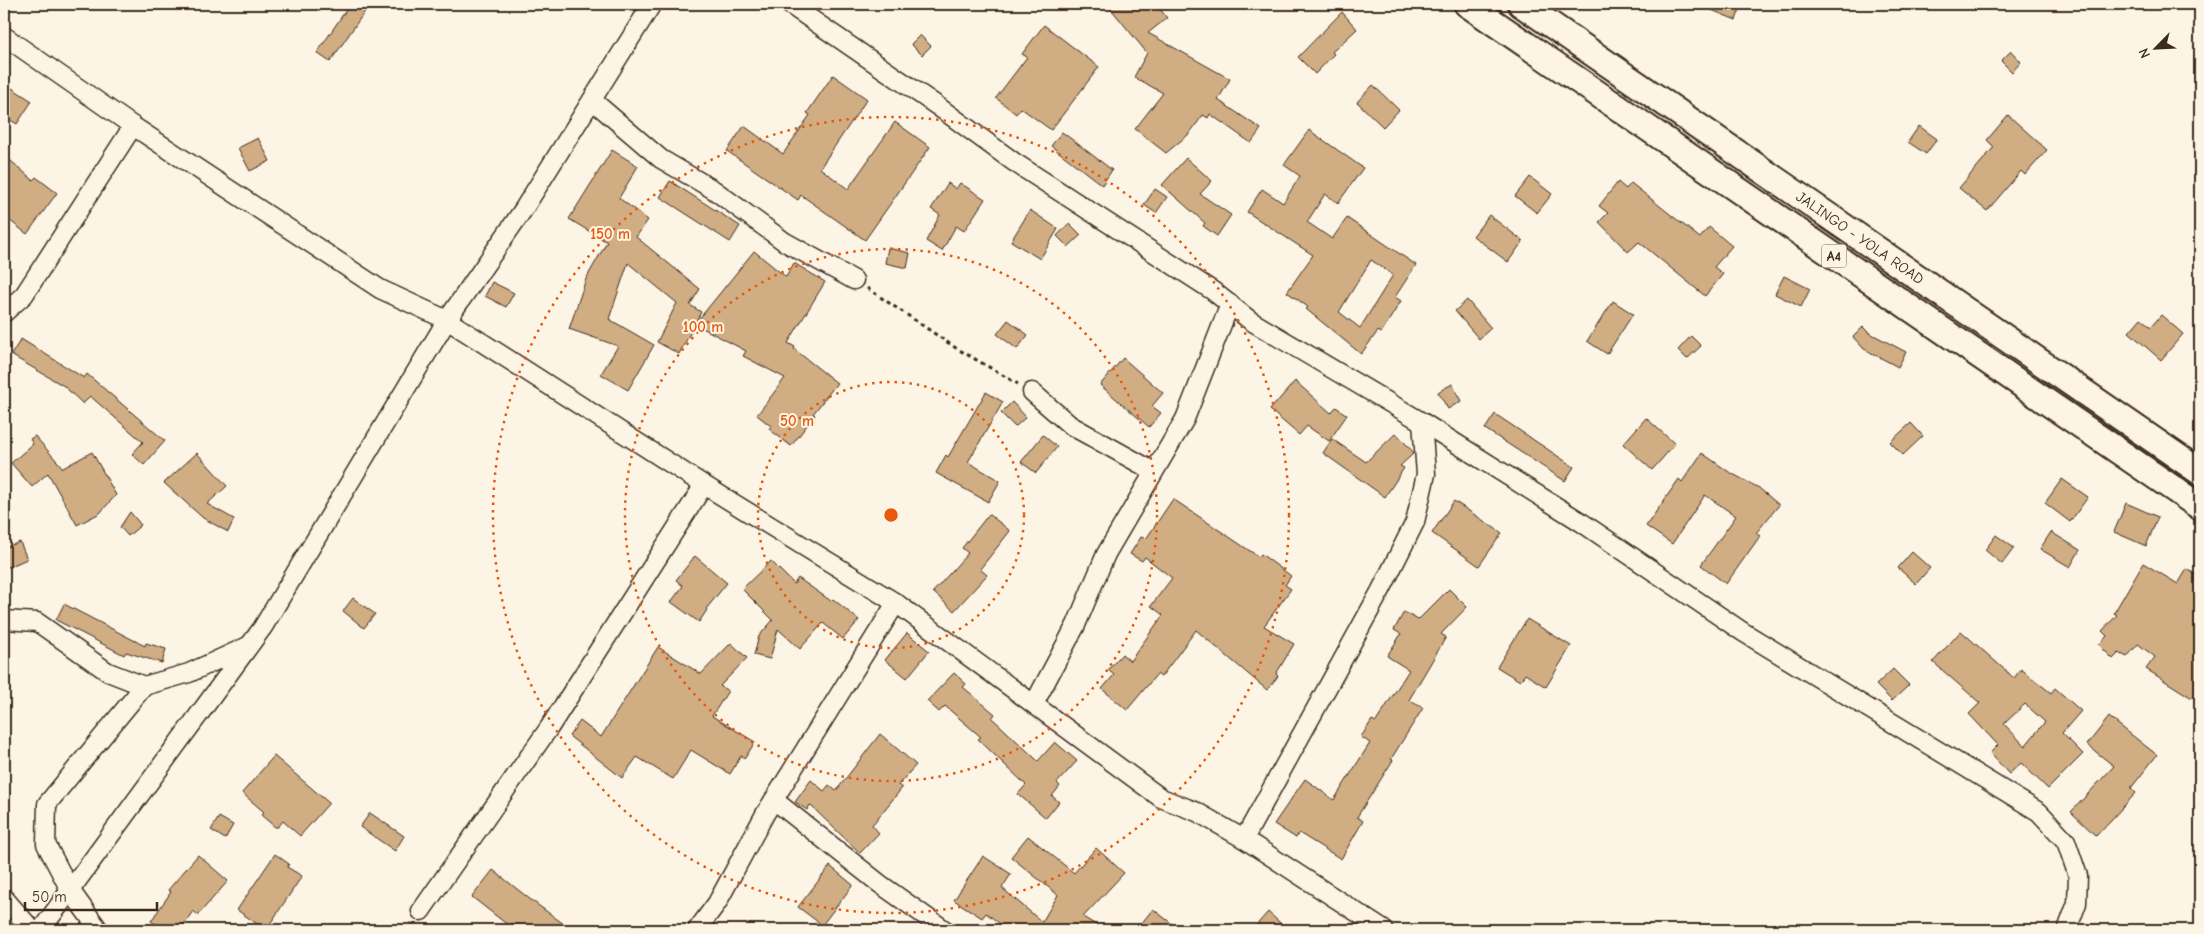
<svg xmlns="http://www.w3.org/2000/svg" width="2204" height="934" viewBox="0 0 2204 934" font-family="'Comic Neue',sans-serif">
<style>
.building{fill:#d1ad83;stroke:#3b2a1e;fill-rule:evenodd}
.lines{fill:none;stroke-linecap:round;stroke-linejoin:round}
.minor-casing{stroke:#3b2a1e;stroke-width:21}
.highway-casing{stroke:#3b2a1e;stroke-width:29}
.path{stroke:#3b2a1e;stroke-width:3;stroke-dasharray:4 4;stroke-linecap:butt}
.minor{stroke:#fcf5e5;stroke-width:18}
.highway{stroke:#fcf5e5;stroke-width:25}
.ring{fill:none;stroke:#e8590c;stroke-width:2.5;stroke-dasharray:2.5 5}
.labels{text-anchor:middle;stroke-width:4;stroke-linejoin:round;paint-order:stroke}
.shield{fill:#fcf5e5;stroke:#75675a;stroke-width:1}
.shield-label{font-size:14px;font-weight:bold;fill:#3b2a1e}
.street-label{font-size:15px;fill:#3b2a1e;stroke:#fcf5e5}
.centre{fill:#e8590c;stroke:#fcf5e5;stroke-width:2.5}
.ring-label{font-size:15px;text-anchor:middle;font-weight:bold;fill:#e8590c;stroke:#fcf5e5;stroke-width:4;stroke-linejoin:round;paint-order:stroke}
</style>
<rect width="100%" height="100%" fill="#fcf5e5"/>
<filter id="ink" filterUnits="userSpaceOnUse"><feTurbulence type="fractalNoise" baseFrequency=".02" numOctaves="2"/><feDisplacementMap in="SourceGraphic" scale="10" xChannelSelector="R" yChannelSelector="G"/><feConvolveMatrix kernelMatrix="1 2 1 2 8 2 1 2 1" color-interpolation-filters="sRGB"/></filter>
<g filter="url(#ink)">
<g class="building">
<path d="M350,4H370L330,62L317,53Z"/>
<path d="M1107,4H1156L1167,18L1148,33L1230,79L1218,100L1261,129L1251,143L1210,114L1208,118L1203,115L1189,134L1166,153L1135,129L1163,93L1134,77L1147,53Z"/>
<path d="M1697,4H1742L1736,20Z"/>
<path d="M1342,12L1357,29L1332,52L1334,54L1315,74L1298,57Z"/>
<path d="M1044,25L1099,67L1051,130L1021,108L1016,114L996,98L1027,57L1022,54Z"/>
<path d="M920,35L931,46L922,55L911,44Z"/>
<path d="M2011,51L2021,62L2012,72L2001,61Z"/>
<path d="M833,75L867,99L820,168L848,189L895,122L930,147L865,240L801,195L798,200L727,151L744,126L783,154L810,115L807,113Z"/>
<path d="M4,83L32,101L17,124L4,116Z"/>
<path d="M1373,85L1399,110L1383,127L1357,102Z"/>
<path d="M2008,115L2047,150L2025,175L2021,171L1987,211L1959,188L1994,147L1987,140Z"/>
<path d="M1919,126L1937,139L1926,154L1908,142Z"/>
<path d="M1309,130L1363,168L1338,203L1325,194L1307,222L1332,239L1347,218L1416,265L1395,297L1401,301L1381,333L1378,331L1361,354L1306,309L1308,307L1287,292L1313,255L1247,212L1262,189L1283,203L1300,176L1284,165ZM1371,260L1393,275L1360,328L1339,312Z"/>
<path d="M1062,132L1112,170L1102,185L1051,146Z"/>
<path d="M258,138L270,161L250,171L238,148Z"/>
<path d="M612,150L638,166L619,198L648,220L636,237L700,289L690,305L701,312L695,324L754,251L786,277L794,263L825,282L788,343L795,347L794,349L837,383L813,414L815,415L791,446L769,429L771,426L757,415L785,378L743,356L746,351L695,324L679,354L657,342L677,303L628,263L609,319L654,345L628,390L601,374L618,346L569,329L586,279L607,242L569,219Z"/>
<path d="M4,155L33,180L36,177L57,193L27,234L4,216Z"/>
<path d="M1186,158L1212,181L1200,194L1231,215L1217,236L1203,226L1205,223L1162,185Z"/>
<path d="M1530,177L1552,194L1537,213L1515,196Z"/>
<path d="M670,181L740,226L730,242L660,197Z"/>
<path d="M1618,182L1626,189L1631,183L1700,238L1709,227L1732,246L1714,267L1723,274L1705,296L1639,242L1628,252L1599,222L1608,213L1599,206Z"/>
<path d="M948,183L956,189L960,183L985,199L964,231L956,226L942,251L926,241L940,215L931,209Z"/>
<path d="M1155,189L1167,197L1156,213L1144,205Z"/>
<path d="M1030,210L1058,229L1040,259L1011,241Z"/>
<path d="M1489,215L1523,241L1508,262L1473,236Z"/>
<path d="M1069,223L1081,235L1068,247L1057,236Z"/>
<path d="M888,248L910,253L907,268L885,263Z"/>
<path d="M1784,276L1810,289L1801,307L1775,294Z"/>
<path d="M492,282L514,293L506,307L485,296Z"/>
<path d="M1467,300L1491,328L1479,339L1455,311Z"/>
<path d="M1613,301L1633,314L1607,354L1587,341Z"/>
<path d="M2161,315L2183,334L2161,360L2129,332L2141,318L2151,327Z"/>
<path d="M1008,320L1028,335L1017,349L997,334Z"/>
<path d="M1863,327L1868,332L1906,352L1898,367L1864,349L1853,337Z"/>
<path d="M1691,336L1701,346L1687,359L1678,350Z"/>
<path d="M21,339L84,378L87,374L165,441L144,465L132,454L143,442L90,396L83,404L64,386L11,355Z"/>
<path d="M1123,358L1163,393L1152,406L1161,413L1149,427L1100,385Z"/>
<path d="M1295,381L1331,413L1336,407L1347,415L1329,441L1307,426L1299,435L1270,410Z"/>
<path d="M1452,384L1461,401L1448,409L1438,392Z"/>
<path d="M986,392L1003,402L968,462L1000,481L988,502L936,473L946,455L948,457Z"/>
<path d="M1012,402L1026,417L1015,427L1001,413Z"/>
<path d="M1495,414L1574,467L1565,481L1485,429Z"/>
<path d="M1646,418L1675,444L1652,470L1623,444Z"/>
<path d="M1911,423L1923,436L1903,455L1890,442Z"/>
<path d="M1396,433L1414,453L1400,466L1404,468L1385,497L1323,453L1332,439L1366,462Z"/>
<path d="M1043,435L1057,447L1036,473L1021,462Z"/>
<path d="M35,436L63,468L92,452L116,495L100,513L77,525L48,473L32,487L11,463L33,444L30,439Z"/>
<path d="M197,453L227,486L207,504L234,519L228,532L203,518L164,483Z"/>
<path d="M1702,453L1729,472L1759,488L1779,505L1756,533L1760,536L1726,584L1701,565L1736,516L1705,495L1672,544L1646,526L1679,479L1682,482Z"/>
<path d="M2062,479L2088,497L2070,522L2045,503Z"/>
<path d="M1173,499L1259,557L1261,554L1291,576L1285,585L1291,589L1264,626L1294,644L1276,674L1278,676L1267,690L1196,630L1161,677L1157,674L1127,710L1102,689L1114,675L1108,670L1122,654L1130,661L1163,615L1151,606L1172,578L1145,557L1142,561L1130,554L1141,537L1146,539Z"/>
<path d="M1454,501L1502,533L1479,566L1432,533Z"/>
<path d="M2126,503L2158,517L2146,546L2114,532Z"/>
<path d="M130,512L141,525L128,536L120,527Z"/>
<path d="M989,514L1010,531L980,569L987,575L954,611L933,592L968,553L962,548Z"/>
<path d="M2051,532L2080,550L2070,567L2040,549Z"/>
<path d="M1996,535L2014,548L2002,564L1985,550Z"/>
<path d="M20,542L27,559L4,569V548Z"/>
<path d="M1912,552L1930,568L1916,584L1898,568Z"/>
<path d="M695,556L727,583L706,609L707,610L699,622L671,602L683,586L676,580Z"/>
<path d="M771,561L794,584L798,578L831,601L833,599L859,620L843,639L823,623L800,649L778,629L770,659L754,655L759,636L773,620L742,589Z"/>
<path d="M2143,563L2178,584L2187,569L2200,577V685L2192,698L2146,669L2155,657L2138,644L2127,657L2119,653L2113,659L2099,645L2107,636L2102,631L2117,615L2114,613Z"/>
<path d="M1449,589L1467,607L1441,634L1446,637L1409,700L1423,708L1391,759L1393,760L1357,817L1363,821L1341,859L1299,833L1296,838L1274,824L1305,779L1334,800L1370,743L1361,737L1372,720L1376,722L1409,670L1387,656L1401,634L1394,630L1404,612L1418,620Z"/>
<path d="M353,598L375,614L364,628L343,611Z"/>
<path d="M64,604L145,646L146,643L166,649L162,663L126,652L124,655L56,620Z"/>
<path d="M1527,619L1571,646L1546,687L1525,674L1520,681L1497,667Z"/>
<path d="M1961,631L2014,678L2021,669L2051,693L2055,688L2081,711L2062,733L2083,754L2048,789L2021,763L2009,774L1990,753L1998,745L1969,714L1980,703L1933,662ZM2025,704L2045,722L2025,746L2004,724Z"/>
<path d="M907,633L929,651L907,678L885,660Z"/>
<path d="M731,643L747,658L720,686L728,691L712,716L755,742L745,758L741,756L730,774L691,750L673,779L637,757L622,778L569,736L580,721L601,737L658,647L701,674Z"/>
<path d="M1893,669L1909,685L1892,701L1876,685Z"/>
<path d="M954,673L966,684L963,687L995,714L992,718L1038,761L1055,742L1077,761L1057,783L1060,786L1052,796L1059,802L1046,818L1018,794L1026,785L978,739L981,737L945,706L939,712L927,701Z"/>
<path d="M2109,717L2157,755L2131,788L2136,793L2096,836L2071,812L2114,766L2087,745Z"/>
<path d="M880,734L916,765L898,785L902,788L872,825L879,833L860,853L810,805L807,810L795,802L811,780L824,791L829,785L836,791Z"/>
<path d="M274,756L329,803L300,836L283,821L278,827H275L261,815L264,812L242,793Z"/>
<path d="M370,813L404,836L395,851L360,827Z"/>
<path d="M219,817L233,825L225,839L211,830Z"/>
<path d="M1028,836L1074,873L1096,848L1124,873L1083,917L1104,930H1008L986,913L982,918L954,900L983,856L1011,874L1002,888L1042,922L1058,895L1011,857Z"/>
<path d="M275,854L289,864L287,867L302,876L266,930L237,910Z"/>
<path d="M198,855L228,881L198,915L193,911L180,930H164L151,921L171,892L168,890Z"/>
<path d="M830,866L853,885L822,925L798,907Z"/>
<path d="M493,870L531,900L572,930H520L511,923L509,926L472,897Z"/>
<path d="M1153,909L1180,930H1136Z"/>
<path d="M1268,912L1288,930H1252Z"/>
</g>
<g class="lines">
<g class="minor-casing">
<g id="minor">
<path d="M789,4L936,105L1014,162L1213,291L1251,321L1422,422L1581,522L1743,632L2039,812L2066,841L2078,876L2077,903L2067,930"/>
<path d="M4,36L133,126L380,289L447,320L704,485L896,603L1161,798L1197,812L1244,839L1384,930"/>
<path d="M592,100L661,159L714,190L785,242L854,280"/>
<path d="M4,313L24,295L133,126"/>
<path d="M1032,392L1070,425L1153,471"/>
<path d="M4,620L37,622L108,672L144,686L189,673L248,646"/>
<path d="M1034,704L1076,625L1106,554L1185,419L1230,304"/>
<path d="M774,800L880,884L945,930"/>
<path d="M1244,839L1381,590L1415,522L1426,474L1422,422"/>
<path d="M4,898L32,930"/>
<path d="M421,911L549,728L704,485"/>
<path d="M41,930L263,627L447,320L523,210L652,4"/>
<path d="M99,930L70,890L46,844L47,804L144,686"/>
<path d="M697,930L717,903L765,814L896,603"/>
</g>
</g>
<g class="highway-casing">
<g id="highway">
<path d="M1467,4L2200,507"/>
<path id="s1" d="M1521,4L2200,472"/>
</g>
</g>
<g class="path">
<path d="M867,288L956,348L1018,384"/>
<path d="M406,930L412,923"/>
</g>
<use href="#minor" class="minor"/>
<use href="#highway" class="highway"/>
</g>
</g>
<g class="ring">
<circle cx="891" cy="515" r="133"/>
<circle cx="891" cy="515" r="266"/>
<circle cx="891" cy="515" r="398"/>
</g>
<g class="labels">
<rect class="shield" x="1821.5" y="244.5" width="25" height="23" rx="4"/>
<g class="shield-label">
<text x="1834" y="261">A4</text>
</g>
<g class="street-label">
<text dy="5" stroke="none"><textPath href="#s1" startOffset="412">JALINGO - YOLA ROAD</textPath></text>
</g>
</g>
<circle cx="891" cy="515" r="8" class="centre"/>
<g class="ring-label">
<text x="610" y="239">150 m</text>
<text x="703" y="332">100 m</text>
<text x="797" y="426">50 m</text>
</g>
<rect width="2204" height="934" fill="none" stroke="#fcf5e5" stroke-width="20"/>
<rect x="10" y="10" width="2184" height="914" fill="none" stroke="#3b2a1e" stroke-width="2" filter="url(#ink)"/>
<g transform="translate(2156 48) rotate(246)" stroke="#fcf5e5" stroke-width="4" paint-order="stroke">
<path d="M0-4L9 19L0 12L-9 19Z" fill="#3b2a1e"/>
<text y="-8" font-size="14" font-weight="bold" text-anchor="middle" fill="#3b2a1e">N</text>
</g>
<path d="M25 902v8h132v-8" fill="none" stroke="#3b2a1e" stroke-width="2.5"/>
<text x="32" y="902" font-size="15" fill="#3b2a1e" stroke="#fcf5e5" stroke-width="4" paint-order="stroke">50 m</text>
</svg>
